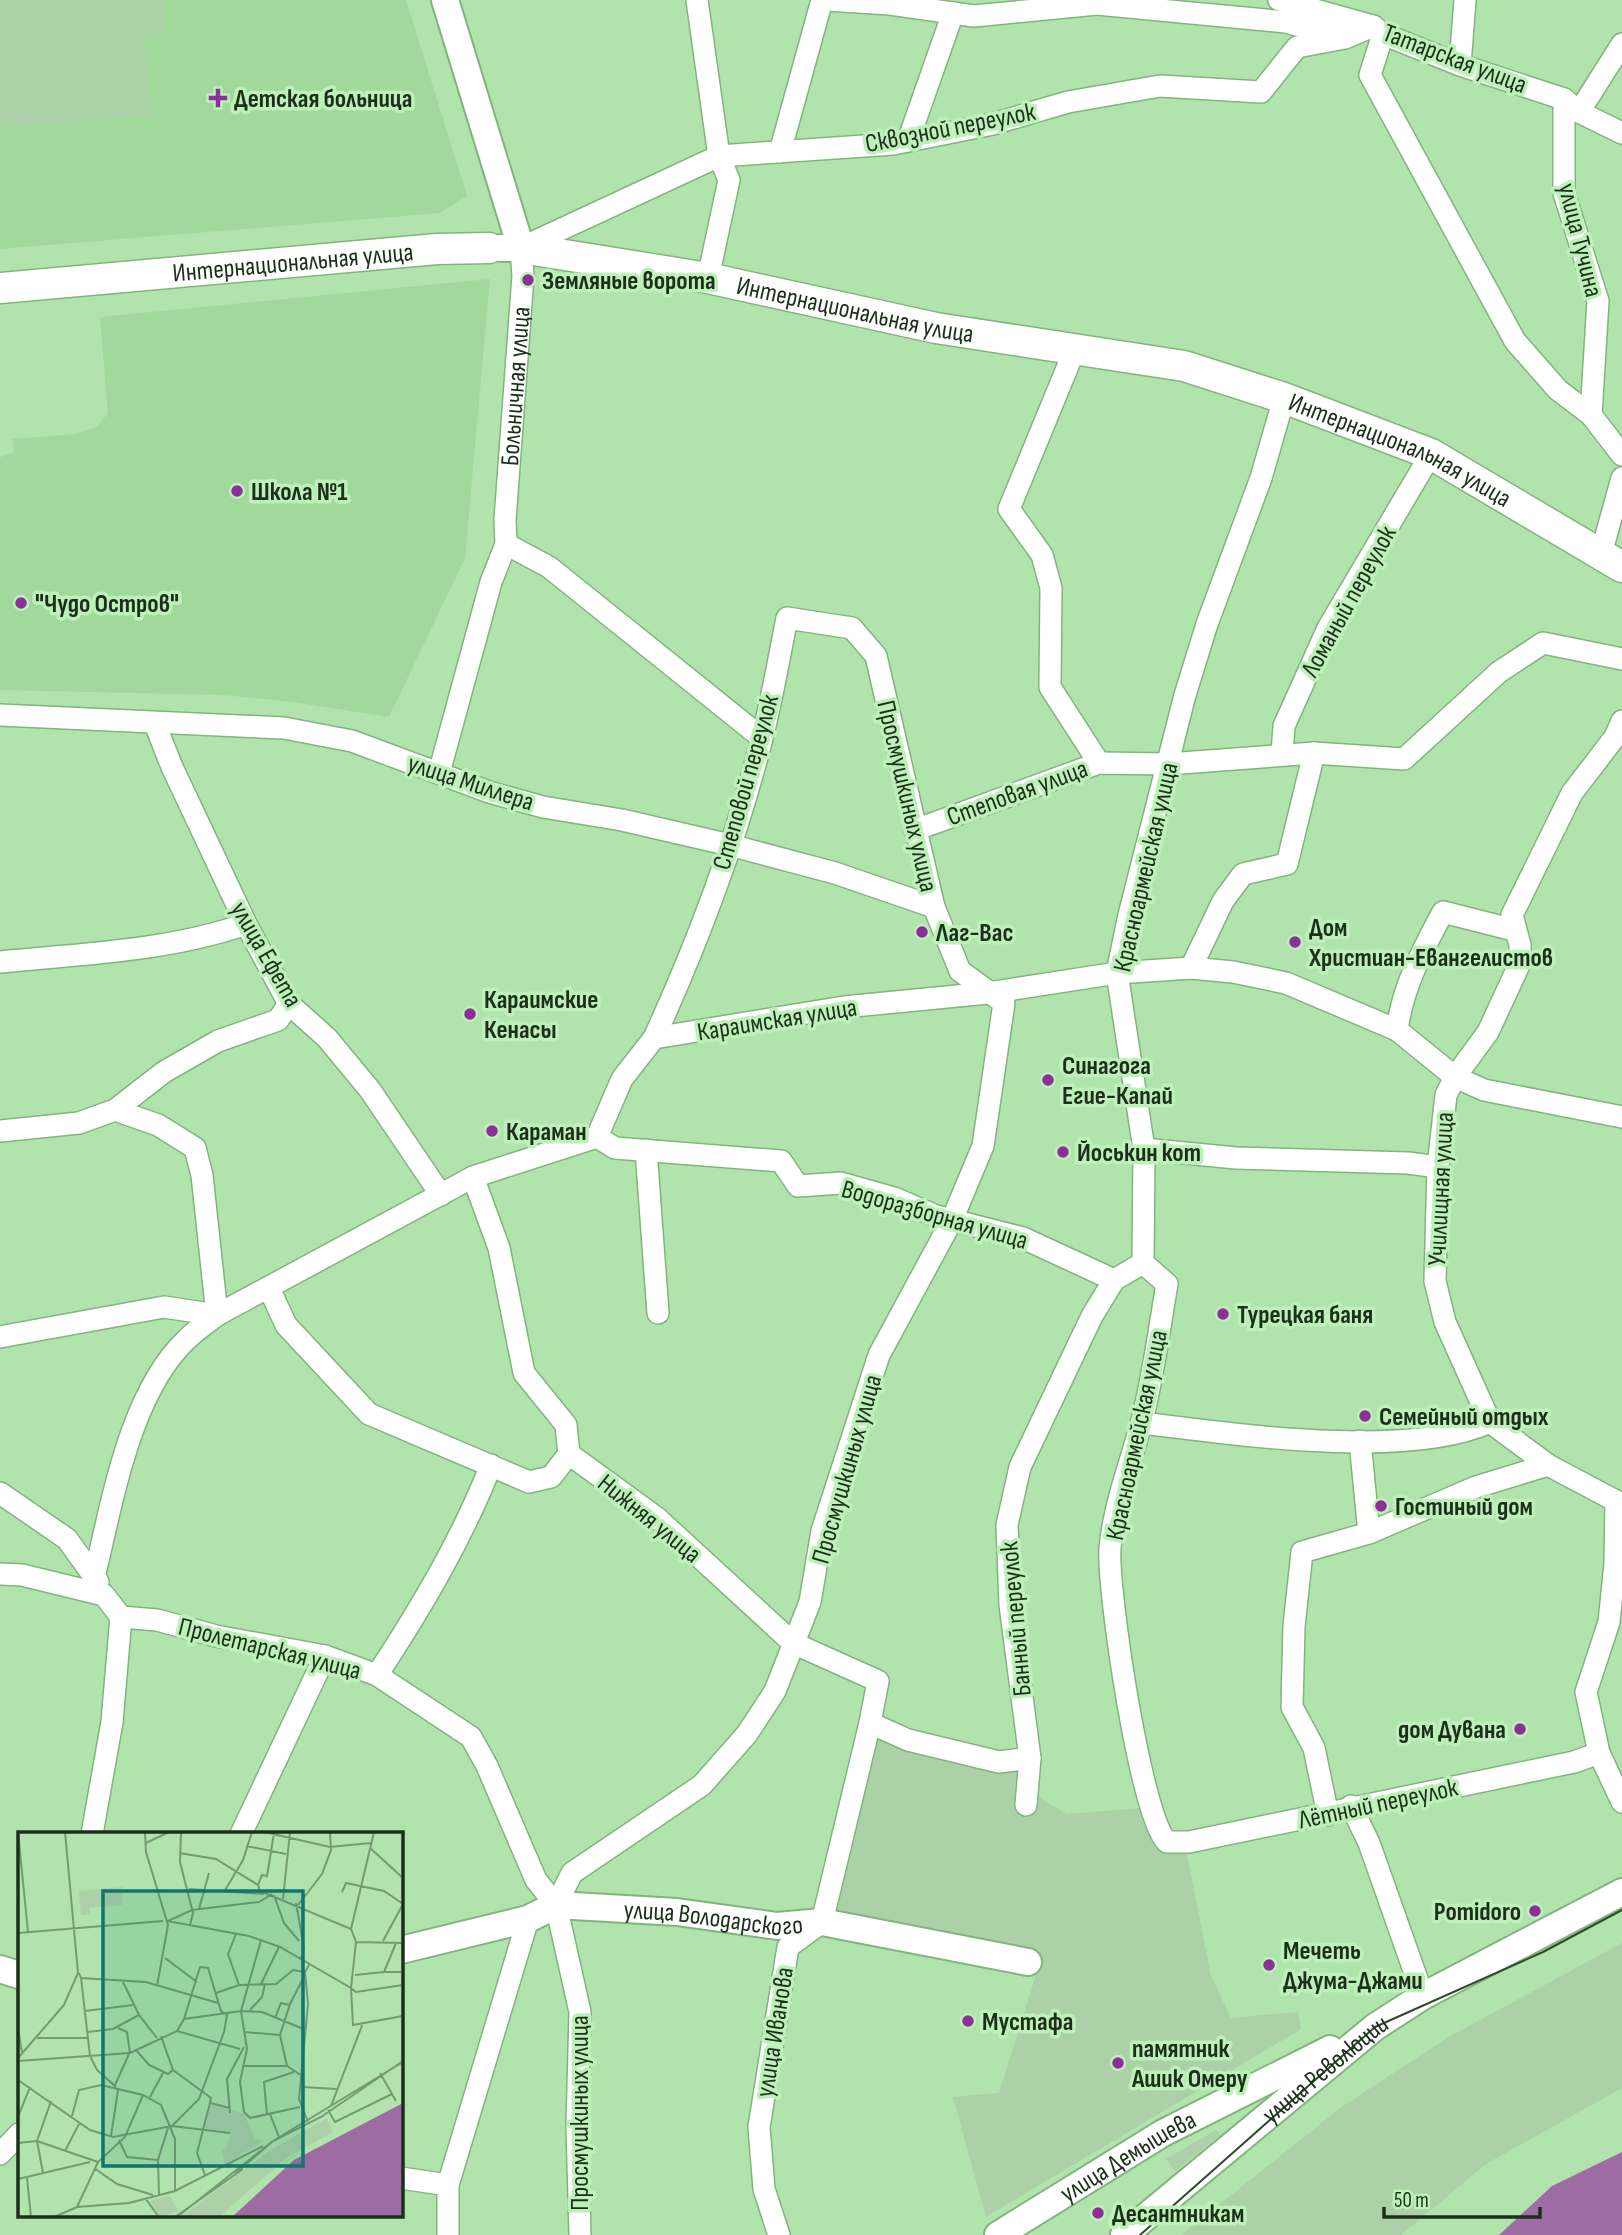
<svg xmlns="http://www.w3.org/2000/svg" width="1622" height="2235" viewBox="0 0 1622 2235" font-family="'Sofia Sans Condensed',sans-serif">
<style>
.built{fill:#a1d89c}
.green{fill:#acd0a8}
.water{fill:#9c6ca3}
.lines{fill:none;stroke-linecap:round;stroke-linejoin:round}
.minor-casing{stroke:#83b47f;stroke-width:24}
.tertiary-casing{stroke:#83b47f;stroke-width:30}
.secondary-casing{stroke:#83b47f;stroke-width:33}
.minor{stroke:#fff;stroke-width:21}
.tertiary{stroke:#fff;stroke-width:26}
.secondary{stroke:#fff;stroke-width:30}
.tram{stroke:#32492f;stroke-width:2}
.poi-dot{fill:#8c2f99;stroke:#bef0b9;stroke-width:2.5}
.labels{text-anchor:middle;stroke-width:7;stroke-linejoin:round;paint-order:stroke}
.street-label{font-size:26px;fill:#1c2f1a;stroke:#bef0b9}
.poi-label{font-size:26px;font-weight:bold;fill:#1c2f1a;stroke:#bef0b9;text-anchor:start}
.inset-road{fill:none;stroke:#759b72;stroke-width:2}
.view{fill:#0f766e;fill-opacity:0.15;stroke:#0f766e;stroke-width:3.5}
.inset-edge{fill:none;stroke:#1c2f1a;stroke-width:3.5}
</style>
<rect width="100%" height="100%" fill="#b1e3ac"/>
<g class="built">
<path d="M0,0H406L467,196L439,213L0,249Z"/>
<path d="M490,279L465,558L389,717L293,702L223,695L0,690V457L14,453L13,439L75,434L97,427L108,413L100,317Z"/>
</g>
<g class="green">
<path d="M0,0H162L165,33L143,34L152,115L0,127Z"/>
<path d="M871,1731L1031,1764L1030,1792L1067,1814L1140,1808L1161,1844L1186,1850L1211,1976L1231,2018L1298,2012L1301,2029L986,2217L953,2097L999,2093L1035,1978L1034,1960L825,1920Z"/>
<path d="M1622,1943V2088L1486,2164L1401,2235H1181L1343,2106L1447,2038Z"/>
<path d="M1216,2130L1220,2135L1175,2171L1166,2159Z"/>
</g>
<path class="water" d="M1622,2152V2235H1499L1552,2186Z"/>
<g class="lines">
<g class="minor-casing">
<g id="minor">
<path d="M697,0L719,156L729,180L708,278"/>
<path d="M826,0L890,4L974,16L1097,4L1286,22L1337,36"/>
<path d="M1279,0L1373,26L1383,34L1460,65L1564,99L1579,112L1622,133"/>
<path d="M1383,34L1370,75L1515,341L1558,390L1591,415"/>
<path d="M1460,65L1465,0"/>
<path d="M1564,99V193L1598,301L1591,415L1622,455"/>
<path d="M1579,112L1622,44"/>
<path d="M908,141L953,13"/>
<path d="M780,152L822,0"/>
<path d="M1075,349L1009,509L1042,555L1051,588L1050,687L1099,763"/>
<path d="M1284,398L1261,478L1207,624L1185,695L1129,915L1117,973L1144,1149L1143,1263L1167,1284C1159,1330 1153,1379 1141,1424C1130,1465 1114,1505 1110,1548C1107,1589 1141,1818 1167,1842H1189L1574,1762L1599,1753"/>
<path d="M506,544L549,567L762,738"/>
<path d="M1601,554L1622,478"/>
<path d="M0,715L284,728L352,741L489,792L543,807L622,820L730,845L835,873L934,907"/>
<path d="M155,724L172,767L246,924L289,1004L327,1038L370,1090L441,1195"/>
<path d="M1282,754L1284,726L1328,628L1431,454"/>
<path id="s1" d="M439,773L491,582L506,544L505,520L523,276L521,248L719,156L893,144L993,124L1068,102L1160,86L1261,92L1297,47L1345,38L1373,26"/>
<path d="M915,830L1099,763L1168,764L1314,753L1404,759L1499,672L1543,643L1622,659"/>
<path d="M0,962C82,954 168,951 246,924"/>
<path d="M1191,968L1223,901L1243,874L1287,864L1314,753"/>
<path d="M1397,1030C1403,986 1422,951 1443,912L1514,930"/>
<path d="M115,1110L158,1125L195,1148L202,1175L217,1315"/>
<path d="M0,1131L79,1123L115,1110L164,1072L218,1041L278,1020L289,1004"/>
<path d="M597,1137L615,1148L781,1161L798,1186L841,1183L894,1198L936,1216L1023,1238L1114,1280"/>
<path d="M1144,1149L1236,1158L1408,1163L1438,1167"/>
<path d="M646,1150L658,1313"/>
<path d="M473,1177L499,1248L524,1373L566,1425L569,1454"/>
<path d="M269,1288L286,1325L369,1414L529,1482L551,1477L569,1454"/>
<path d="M0,1337L164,1307L217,1315"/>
<path d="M1142,1423C1233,1434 1407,1460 1490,1422"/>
<path d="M1360,1441L1369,1533"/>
<path d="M569,1454L657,1518L793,1643L878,1681L870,1723L908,1740L999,1762L1030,1758"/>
<path d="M0,1493L67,1539L98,1582"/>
<path d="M1616,1501L1548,1465L1490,1422L1445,1322L1435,1281L1438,1167L1446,1095L1455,1077L1488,1032L1520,963V945L1512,915L1572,793L1615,737L1622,721"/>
<path d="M1616,1501L1615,1564L1609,1622L1586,1692L1599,1753L1622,1802"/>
<path d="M95,1573C113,1499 130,1393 187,1339C196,1330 207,1323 217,1315L473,1177L597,1137L622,1079L654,1038L844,1007L988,993L1117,973L1191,968L1233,972L1286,983L1397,1030L1455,1077L1484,1090L1622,1117"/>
<path d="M0,1574L22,1575L104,1595L121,1617L157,1620L216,1636L325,1656L377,1675L471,1737L487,1766L536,1880L556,1905"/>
<path d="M377,1675C421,1608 462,1539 491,1465"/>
<path d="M1026,1805L1030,1758L1010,1605L1007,1525L1020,1467L1092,1316L1114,1280L1143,1263"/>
<path d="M1351,1806L1369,1843L1423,1996"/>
<path d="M1328,1815L1314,1748L1292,1707L1294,1626L1302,1552L1369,1533L1476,1487L1548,1465"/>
<path d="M92,1834L112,1722L121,1617"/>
<path d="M241,1834L325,1656"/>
<path d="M0,2154L19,2134"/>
<path d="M401,2178L448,2185"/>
<path d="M448,2235V2185L528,1919"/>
<path d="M580,2235L577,2126L580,2012L556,1905L572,1873L702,1785L747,1734L775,1691L810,1602L822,1531L879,1355L952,1220L983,1146L1004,1003L960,971L934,907L876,656L852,628L787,618C779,658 772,699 762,738C736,841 698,942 654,1038"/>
<path d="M779,2235L764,2189L759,2127L788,1947L822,1922L870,1723"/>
</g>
</g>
<g class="tertiary-casing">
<g id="tertiary">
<path d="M445,0L521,248H501"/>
<path id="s2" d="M401,1950L528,1919L556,1905L677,1912L777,1926L822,1922L1028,1962"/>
<path d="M0,1969L19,1975"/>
<path id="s3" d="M998,2235L1163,2133L1330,2049"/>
<path id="s4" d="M1124,2235L1375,2027L1423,1996L1622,1892"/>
</g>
</g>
<g class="secondary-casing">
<g id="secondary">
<path id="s5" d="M521,248L708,278L936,328L1184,366L1284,398L1431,454L1622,567"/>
<path id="s6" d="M0,288L437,249L489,248"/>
</g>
</g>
<use href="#minor" class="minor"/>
<use href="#tertiary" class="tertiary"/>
<use href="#secondary" class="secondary"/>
<path class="tram" d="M1140,2235L1375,2027L1543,1952L1622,1910"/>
</g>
<g class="poi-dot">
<path d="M214.5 87.5h7v7h7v7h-7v7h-7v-7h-7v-7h7z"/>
<circle cx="528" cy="280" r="7"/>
<circle cx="237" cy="491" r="7"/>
<circle cx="21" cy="603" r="7"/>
<circle cx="922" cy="932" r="7"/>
<circle cx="1295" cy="942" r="7"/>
<circle cx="470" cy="1014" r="7"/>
<circle cx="1048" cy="1080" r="7"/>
<circle cx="492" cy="1131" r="7"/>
<circle cx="1063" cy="1152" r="7"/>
<circle cx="1223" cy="1314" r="7"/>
<circle cx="1365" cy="1416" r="7"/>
<circle cx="1381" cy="1506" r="7"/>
<circle cx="1520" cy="1729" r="7"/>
<circle cx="1535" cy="1911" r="7"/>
<circle cx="1269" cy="1965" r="7"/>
<circle cx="968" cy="2021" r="7"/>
<circle cx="1118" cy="2063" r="7"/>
<circle cx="1098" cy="2213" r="7"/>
</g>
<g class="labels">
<g class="street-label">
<text transform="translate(1455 58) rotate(21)" y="9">Татарская улица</text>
<text transform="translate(950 127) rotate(-11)" y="9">Сквозной переулок</text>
<text transform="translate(1581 240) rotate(76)" y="9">улица Тучина</text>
<text dy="9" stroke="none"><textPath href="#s6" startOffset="294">Интернациональная улица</textPath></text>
<text dy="9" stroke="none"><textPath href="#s5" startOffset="340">Интернациональная улица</textPath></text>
<text dy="9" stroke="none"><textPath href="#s1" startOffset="397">Больничная улица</textPath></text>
<text dy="9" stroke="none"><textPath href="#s5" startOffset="906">Интернациональная улица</textPath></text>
<text transform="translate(1348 601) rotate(-61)" y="9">Ломаный переулок</text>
<text transform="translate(471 782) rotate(18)" y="9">улица Миллера</text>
<text transform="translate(745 782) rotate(-74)" y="9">Степовой переулок</text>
<text transform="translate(1017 792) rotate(-20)" y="9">Степовая улица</text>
<text transform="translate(908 796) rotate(77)" y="9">Просмушкиных улица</text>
<text transform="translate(1145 867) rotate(-77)" y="9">Красноармейская улица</text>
<text transform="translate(267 954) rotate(60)" y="9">улица Ефета</text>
<text transform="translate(777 1019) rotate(-9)" y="9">Караимская улица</text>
<text transform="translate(1440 1189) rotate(-87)" y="9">Училищная улица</text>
<text transform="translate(935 1214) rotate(16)" y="9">Водоразборная улица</text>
<text transform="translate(1136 1435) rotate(-78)" y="9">Красноармейская улица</text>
<text transform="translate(846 1469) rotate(-74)" y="9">Просмушкиных улица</text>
<text transform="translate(650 1518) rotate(39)" y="9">Нижняя улица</text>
<text transform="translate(1015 1619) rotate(-95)" y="9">Банный переулок</text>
<text transform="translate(270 1648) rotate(14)" y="9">Пролетарская улица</text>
<text transform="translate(1378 1803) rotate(-12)" y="9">Лётный переулок</text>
<text dy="9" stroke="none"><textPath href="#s2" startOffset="320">улица Володарского</textPath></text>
<text transform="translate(774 2032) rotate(-81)" y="9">улица Иванова</text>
<text dy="9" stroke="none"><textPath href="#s4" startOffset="261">улица Революции</textPath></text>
<text transform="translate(579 2113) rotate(-90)" y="9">Просмушкиных улица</text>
<text dy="9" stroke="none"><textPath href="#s3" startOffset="152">улица Демышева</textPath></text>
</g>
<g class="poi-label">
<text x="234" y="107">Детская больница</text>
<text x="542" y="289">Земляные ворота</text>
<text x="251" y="500">Школа №1</text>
<text x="35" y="612">"Чудо Остров"</text>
<text x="1309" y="936">Дом<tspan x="1309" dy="30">Христиан-Евангелистов</tspan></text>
<text x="936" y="941">Лаг-Вас</text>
<text x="484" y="1008">Караимские<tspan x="484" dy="30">Кенасы</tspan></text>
<text x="1062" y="1074">Синагога<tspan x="1062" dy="30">Егие-Капай</tspan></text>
<text x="506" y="1140">Караман</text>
<text x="1077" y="1161">Йоськин кот</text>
<text x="1237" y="1323">Турецкая баня</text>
<text x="1379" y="1425">Семейный отдых</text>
<text x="1395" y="1515">Гостиный дом</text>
<text x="1506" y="1738" text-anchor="end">дом Дувана</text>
<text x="1521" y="1920" text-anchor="end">Pomidoro</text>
<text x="1283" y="1959">Мечеть<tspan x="1283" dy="30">Джума-Джами</tspan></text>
<text x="982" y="2030">Мустафа</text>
<text x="1132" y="2057">памятник<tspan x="1132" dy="30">Ашик Омеру</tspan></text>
<text x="1112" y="2222">Десантникам</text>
</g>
</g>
<g transform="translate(18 1832)">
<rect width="385" height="385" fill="#b1e3ac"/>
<path d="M105,55L104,73L71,76L72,82L63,83L61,59ZM193,272L226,282L237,307L246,309L207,332L203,317H208L213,301L187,296ZM309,286L315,300L268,326L201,385H163L251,319ZM152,364L160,379L143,385L131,369Z" fill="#acd0a8"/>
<path d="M385,271V385H214L276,328Z" fill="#9c6ca3"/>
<path class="inset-road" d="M0,0L10,100M127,0L128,20L150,93L139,154M163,0L162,30L175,81L172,93M246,0L312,15L353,11M128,11L151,0M228,14L268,22M352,16L385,46M161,21L198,27L240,53L242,59L333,97L338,110L333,156L338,160L385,153M240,53L244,43L249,44L256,1M171,57L246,62M206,60L225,28L234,0M324,60L328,51L366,59L385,72M256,63L266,91L281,109M265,67L272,0M278,71L286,116L283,127M280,73L304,42L313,18L312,0M181,77L191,41M149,89L231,104L262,115L333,156L335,193L385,184M150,89L174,78L241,70L254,62M333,97L356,0M0,101L145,89M218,102L210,122L221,153M243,108L223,179L229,217L222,250L226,280L232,286L282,275M365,109L385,72M338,110L385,111M378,111L366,140H385M147,126L179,150M61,141L63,146L128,150L200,171M337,143L366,140M63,146L72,224L79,238L98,255M104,148L121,183L139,206M243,152L261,115M198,161L221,153L258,152L275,138L287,140M232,178L244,165L247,152M67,179L115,173M257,186L263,171L272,173M100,196L109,200L112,221M0,197L4,220M159,199L222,217M70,200L95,197L121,183M226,200L262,203M143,204L155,238L193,266L192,271L212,276M19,206H70M118,218L131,233L150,242L155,238M0,226L46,173L60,141L47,0M0,229L112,221L159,199L166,187L223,179L244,180L288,198M226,234H269M362,241L378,269M284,244L269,234L262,203L272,172L287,143M0,248L72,298L95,305L154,294L212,301M97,253L111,222M284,255L319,257M132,265L146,239M313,274L345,191M310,278L317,290L374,262M212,281L209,247L226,215M252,282L261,305M249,283L246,250L276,240M54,284L61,258L83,253L125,263L143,273L157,307V359M0,285L12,255M290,290L281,267L290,172L287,140L291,133M154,294L181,267L206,200L209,183L203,179L190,136L182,135L166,187M93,304L100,258M101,308L109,325L140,328M0,311L19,309L80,330M47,319L62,290M76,336L99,352L135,363M25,341L19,309L33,269M217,342L255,309L303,285L385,229M187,343L179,321L192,271M9,346L13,385M0,347L72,330M141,363L140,328L150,296M127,366L141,385M59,375L80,330L107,305L125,263M36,385L59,375L111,371L157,359L245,314M157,385L225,337M159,385L255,309L385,230"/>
<path class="view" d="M85,59H285V334H85Z"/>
<rect width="385" height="385" class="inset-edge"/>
</g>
<path d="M1384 2207v10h156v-10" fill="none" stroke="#1c2f1a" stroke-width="3.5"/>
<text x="1394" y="2207" font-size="21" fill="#1c2f1a" stroke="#bef0b9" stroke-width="5" paint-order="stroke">50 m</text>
</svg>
